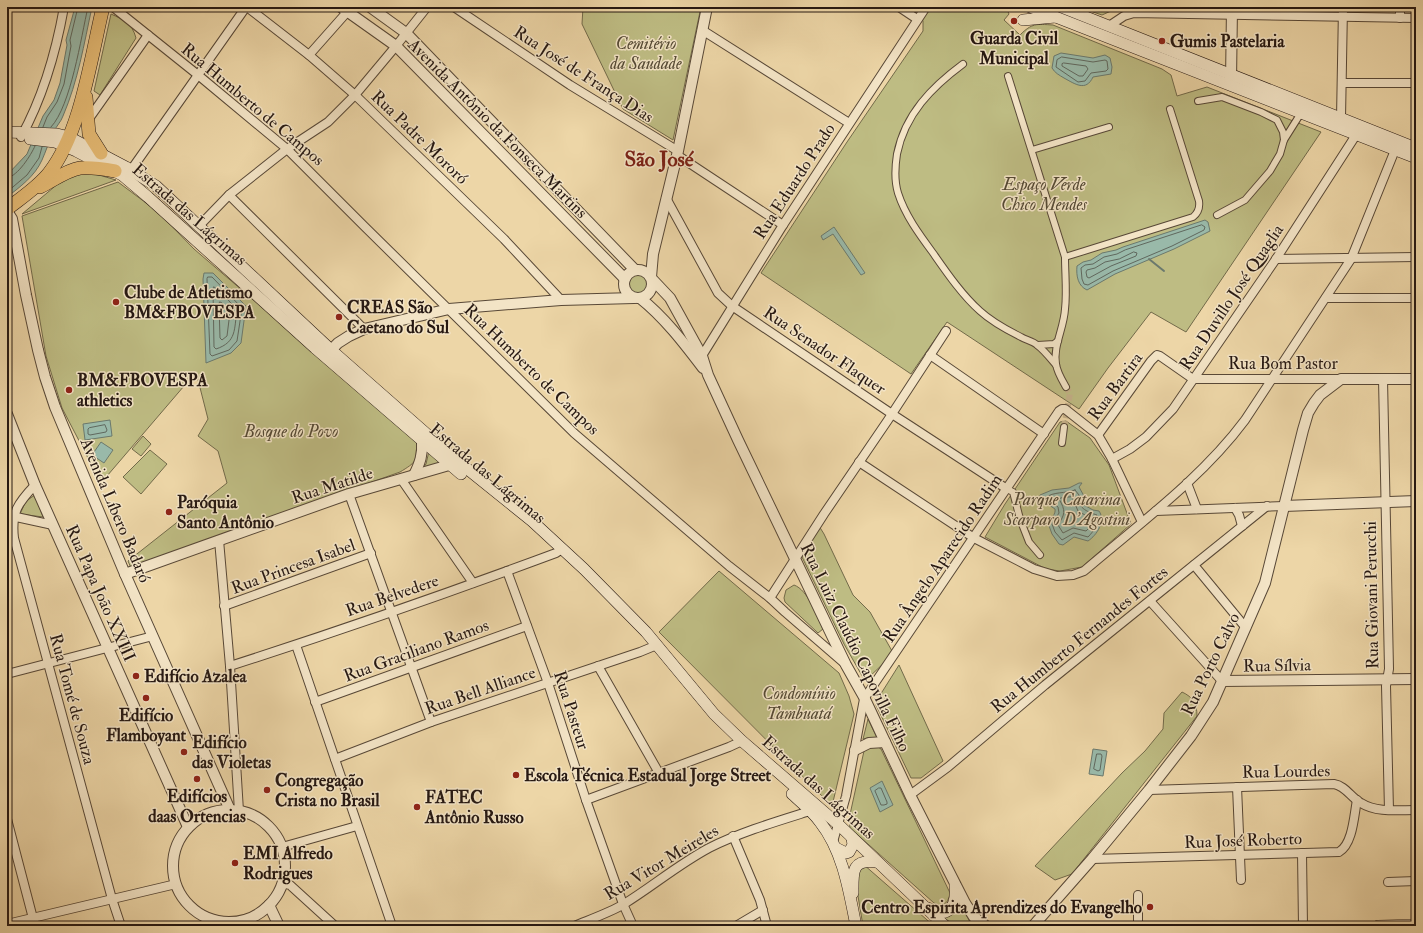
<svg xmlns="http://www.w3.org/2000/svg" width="1423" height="933" viewBox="0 0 1423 933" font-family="'IM FELL Double Pica',serif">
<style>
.green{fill:#bebc83;stroke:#726a4a}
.water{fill:#99b9a9;stroke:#6b796d}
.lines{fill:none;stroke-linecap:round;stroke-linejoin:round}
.shore{stroke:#60685e;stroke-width:1}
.stream{stroke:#6b796d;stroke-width:2}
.pedestrian-tunnel{stroke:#c5b089;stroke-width:6;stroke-dasharray:6 3;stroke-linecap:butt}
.pedestrian-casing{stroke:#584837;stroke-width:8}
.minor-casing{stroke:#584837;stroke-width:10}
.tertiary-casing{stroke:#584837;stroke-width:12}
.secondary-casing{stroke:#261812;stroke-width:12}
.primary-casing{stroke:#261812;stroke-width:14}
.pedestrian{stroke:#f3e4c6;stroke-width:6}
.minor{stroke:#f3e4c6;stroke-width:8}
.tertiary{stroke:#f3e4c6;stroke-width:10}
.secondary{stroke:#f3e4c6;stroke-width:11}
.primary{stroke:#e6bb74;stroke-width:13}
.poi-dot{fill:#8f2418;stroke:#f3e4c6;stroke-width:1.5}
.labels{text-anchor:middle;stroke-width:3;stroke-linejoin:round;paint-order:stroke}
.poi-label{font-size:17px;font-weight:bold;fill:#261812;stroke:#f3e4c6;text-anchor:start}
.park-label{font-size:17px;font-style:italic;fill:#544934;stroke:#f3e4c6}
.street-label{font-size:17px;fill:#261812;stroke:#f3e4c6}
.district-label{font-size:21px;font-weight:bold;fill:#7a1f14;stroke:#f3e4c6}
</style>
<rect width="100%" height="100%" fill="#edd6a7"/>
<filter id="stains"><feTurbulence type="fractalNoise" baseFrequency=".005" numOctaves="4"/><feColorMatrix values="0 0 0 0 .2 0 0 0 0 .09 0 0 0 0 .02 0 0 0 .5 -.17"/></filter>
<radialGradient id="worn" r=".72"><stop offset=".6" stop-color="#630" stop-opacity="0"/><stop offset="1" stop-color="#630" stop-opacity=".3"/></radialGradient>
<g class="green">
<path d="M583,7H701L673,140L623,109L582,24Z"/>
<path d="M921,7H1006L1009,14L1004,20L1020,35C1032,23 1036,24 1053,25L1162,69L1171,75L1177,96L1207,87L1321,132L1186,332L1151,312L1108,368L1079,409L947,322L911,374L761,273L847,142L923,31V21L917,12Z"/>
<path d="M1078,7H1120L1102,15Z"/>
<path d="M111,14C124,20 132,23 136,38L100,95L94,91Z"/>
<path d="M80,172L99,175L116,180L22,214L66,177Z"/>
<path d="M118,182L158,212L194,249L419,442C419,460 415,463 400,472L131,568L128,561L227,483L218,451L198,436L208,419L196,372L101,483L62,408L46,356L22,216Z"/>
<circle cx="638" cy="284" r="11"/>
<path d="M1066,421L1090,438L1109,465L1131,524L1082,567L1060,571L1046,569L985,537L1005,504L1060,422Z"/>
<path d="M143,436L151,444L141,456L132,449Z"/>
<path d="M150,450L167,464L141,494L123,477Z"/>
<path d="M429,451L442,463L422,469L426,464Z"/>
<path d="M35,495L43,517L20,514L26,501Z"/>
<path d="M819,526L824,534L853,595L870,612L892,651L887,660L865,681L844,644L802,557Z"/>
<path d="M719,571L839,673L849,696L854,714L832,806L659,632Z"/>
<path d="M794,585C808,590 817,616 823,629L818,633L785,602L784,598L786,590Z"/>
<path d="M899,665L943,761L921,778H911L876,705L877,700Z"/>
<path d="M1182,692C1193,697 1197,704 1197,716L1072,874L1055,880L1035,866L1122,773L1145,751L1163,729L1164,713Z"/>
<path d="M868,719L877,738H867L863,739Z"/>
<path d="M870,747H878L881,749L950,893C948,903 944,908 934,903L850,828L849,819L864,751Z"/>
<path d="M863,864L934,926H863L854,872Z"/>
<path d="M961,905L971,924H954L942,917C951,916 956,912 961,905Z"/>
</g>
<g class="water">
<path d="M75,7H92C84,44 78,81 63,116C61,122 56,126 54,132C49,141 46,151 42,160C35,176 20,187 7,197V175L27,154L43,116L54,100L60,83L67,45L66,40Z"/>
<path d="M1061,53L1093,58L1105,55L1110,58L1112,67L1111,74L1093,77C1086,92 1075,84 1064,78C1059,75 1055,73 1052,68L1054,56Z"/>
<path d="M1205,220L1208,222L1210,231L1174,249L1115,274L1087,290C1078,286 1076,276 1077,266L1083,262L1091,260L1102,253L1116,250L1123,247Z"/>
<path d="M834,227L865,273L861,275L833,234L823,240L821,236Z"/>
<path d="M204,273H213L246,306L241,343L231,353L206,363L203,279Z"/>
<path d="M110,420L112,436L85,440L83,424Z"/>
<path d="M101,442L113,450L104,463L92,455Z"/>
<path d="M1079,483H1082L1079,487L1084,496L1082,499L1084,505L1093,510L1099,511C1106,521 1097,535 1088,541L1074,537L1063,545L1059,544L1052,534L1048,523C1051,519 1056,514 1055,509L1049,505L1042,503L1040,495L1052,490L1069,488Z"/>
<path d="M1093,749L1107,751L1103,776L1089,774Z"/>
<path d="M882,781L893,805L880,812L870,788Z"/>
</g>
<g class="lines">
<g class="shore">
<path d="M1062,57L1093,62L1105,60L1107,61L1108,69L1106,71L1091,73L1085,81L1078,82L1056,67L1057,60Z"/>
<path d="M1064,63L1086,66L1088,69L1083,76H1079L1062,66V64Z"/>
<path d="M43,127L47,117L57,102L64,84L71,46L70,40L78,7"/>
<path d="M51,127C71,106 81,37 88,7"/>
<path d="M7,178C18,176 31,155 35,146"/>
<path d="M7,192L27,175L39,158L42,147"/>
<path d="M1202,225L1205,227L1204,230L1172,246L1113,271L1088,285L1084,284L1082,279L1081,268L1085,265L1093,264L1104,257L1117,254L1125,250Z"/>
<path d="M1134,252L1137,253L1136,256L1111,266L1089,278L1087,277L1086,272L1087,270L1095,268L1105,262L1119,259Z"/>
<path d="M208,277H212L242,308L237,341L229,350L212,356L210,354L207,279Z"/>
<path d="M214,287L222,293L237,310C234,329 237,342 216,349L214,347L213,289Z"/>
<path d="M220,302L222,303L230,312L227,336L222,340L220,338L219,304Z"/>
<path d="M105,425L107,430L106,432L90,435L88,434V429L89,428Z"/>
<path d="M1075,490L1079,495C1076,507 1087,512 1097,515C1099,523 1094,531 1088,537L1074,533L1062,540L1055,532L1052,524L1059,513L1058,507L1051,501L1046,500L1045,498C1054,491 1065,494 1075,490Z"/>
<path d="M1072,497L1078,511L1092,519V521L1090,527L1086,531L1073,528L1063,533L1058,525C1065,514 1066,511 1059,499L1061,498Z"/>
<path d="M1097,754H1101L1102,756L1100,770L1098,771L1094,769Z"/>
<path d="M879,788H881L887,802V804L884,805H881L875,791Z"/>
</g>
<path class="stream" d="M1149,259L1164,271"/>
<path class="pedestrian-tunnel" d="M1064,427L1069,399L1070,393L1066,387"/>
<g class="pedestrian-casing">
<g id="pedestrian">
<path d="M963,64C932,87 905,114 897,154C895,167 894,180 898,193C905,215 919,234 933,253C947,273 962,295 980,311C992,322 1007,330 1021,337C1026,340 1033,341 1037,345C1044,350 1050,358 1056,365"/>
<path d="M1008,76L1065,257L1193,217C1198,213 1200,208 1199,201L1170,109"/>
<path d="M1198,101L1222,97L1261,112L1277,120L1283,132L1284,140L1280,154L1270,171L1245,200L1217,215"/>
<path d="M1284,140L1301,113"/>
<path d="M1032,150L1109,127"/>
<path d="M1065,257C1065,274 1067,292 1065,309C1064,328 1053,346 1056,364C1057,372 1062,380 1066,387"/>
<path d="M1038,345L1054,344L1058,341"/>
<path d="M1062,443L1064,427"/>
<path d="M1007,489L1013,492L1020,519L1029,542L1040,555"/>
</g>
</g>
<g class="minor-casing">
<g id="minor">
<path d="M113,7L198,75L287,149L364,226L574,433L729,566L770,598L785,612L844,663"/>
<path d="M247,7L309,55L355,95L504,239L561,300"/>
<path d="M454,7L570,85L678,151"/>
<path d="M899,7L917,19"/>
<path d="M1400,18V7"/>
<path d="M1109,26L1124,16L1134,13L1416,18"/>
<path d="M702,30L849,123"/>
<path d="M309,55L348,11"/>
<path d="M1343,83H1416"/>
<path d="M1341,118L1343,7"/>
<path d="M88,120L148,35"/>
<path d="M21,137C43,97 56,52 64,7"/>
<path d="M677,155L783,225"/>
<path d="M131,170L246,7"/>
<path d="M229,195L364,329"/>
<path d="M666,198L718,293L732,306L892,414L1007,489"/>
<path d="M199,226L229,195L287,149L328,122L355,95L396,46L427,7"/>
<path d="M1276,259L1416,257"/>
<path d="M1326,298H1416"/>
<path d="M930,355L1044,434"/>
<path d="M700,359L783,225L926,7"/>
<path d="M1383,379L1389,669L1386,686L1389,810"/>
<path d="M1098,435L1151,361L1157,355L1160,356L1193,379H1341"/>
<path d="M1112,459L1130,449L1146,437L1173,409L1276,259L1356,135"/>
<path d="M859,462L974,538L1034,569L1057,576L1073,575L1084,571C1139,524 1202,478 1245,420L1351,259L1395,150"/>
<path d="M401,479L473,583"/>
<path d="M1187,483L1197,509"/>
<path d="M35,485C18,503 11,512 14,538L112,899L121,926"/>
<path d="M349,494L431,722"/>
<path d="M1235,508L1239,515L1242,526"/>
<path d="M1156,511L1284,506"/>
<path d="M7,515L53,525"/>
<path d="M219,540L230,666L239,811"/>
<path d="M1194,565L1246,628"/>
<path d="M507,571L548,683L586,800L623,904L633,926"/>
<path d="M770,598L824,514L888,420L946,331"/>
<path d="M1150,601L1222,681"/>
<path d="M224,606L371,553"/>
<path d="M296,645L392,926"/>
<path d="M230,666C339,631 448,593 556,553L562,549"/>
<path d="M598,666L659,773"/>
<path d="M7,674L153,636"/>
<path d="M315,702L527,626"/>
<path d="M335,759L431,722L640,652L657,645"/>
<path d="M1237,787L1241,880"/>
<path d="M1149,790L1334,784C1346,786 1351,798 1361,803C1377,813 1398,810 1416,810"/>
<path d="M910,795L948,767L1045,685L1267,506"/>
<path d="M586,800L729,747L742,741"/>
<path d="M7,819L35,926"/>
<path d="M733,836L760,900L767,926"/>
<path d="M833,842L846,796L864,699L1059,411L1062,409H1065L1098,435L1112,459L1142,522"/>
<path d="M282,847L357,826"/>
<path d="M1302,853L1303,926"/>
<path d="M1092,859L1339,852C1353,844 1354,815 1357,800"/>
<path d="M1388,882L1416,881"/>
<path d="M282,883L290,885L335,926"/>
<path d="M1138,895V926"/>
<path d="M7,924L176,884"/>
<path d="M574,926C591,919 609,913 624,904C653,886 679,864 709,848C741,832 775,822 810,811"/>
<path d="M736,926L763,910"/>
</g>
</g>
<g class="tertiary-casing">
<g id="tertiary">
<path d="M341,7L396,46L625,279"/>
<path d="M370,7L406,33L635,270"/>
<path d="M1231,81L1232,7"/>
<path d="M7,211L12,219L26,295L38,350L45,377L55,407L125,574L230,810"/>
<circle cx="638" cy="284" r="14"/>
<path d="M651,277L653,254L678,151L707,7"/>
<path d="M653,280L670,298L702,356L708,375L738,440L846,665L864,697L910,795L965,903L974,917L986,926"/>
<path d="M640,298C664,317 684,343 703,368"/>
<path d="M326,355L338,343L349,336L364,329L449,309L561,300L634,298"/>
<path d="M7,414L35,485L188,827"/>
<path d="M414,475C420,463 423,454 422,441"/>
<path d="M1284,506L1416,501"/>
<path d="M125,574L349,494L456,463"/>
<path d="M1222,681L1416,679"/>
<path d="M855,750L869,743L885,742"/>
<circle cx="229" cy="866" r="56"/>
<path d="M269,905L279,926"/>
<path d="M1033,926L1092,859L1149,790L1191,736L1213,702L1265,583L1303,430L1308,413L1314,403L1320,395L1341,379H1416"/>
</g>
</g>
<g class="secondary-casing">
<g id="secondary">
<path d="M1030,7L1416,158"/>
<path d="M1061,7L1416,148"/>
<path d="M1023,20L1055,17"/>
<path d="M7,132L57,134L69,137L126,167L156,186L330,349L455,459L532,521L584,569L646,632L714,714L742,741L839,825L945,926"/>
<path d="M30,139L55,142L76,151L122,175L148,197L315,348L461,474"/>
<path d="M792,794C802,803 813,812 820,822C843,851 849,891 856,926"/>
<path d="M836,848L846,853L849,852L853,845L852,838"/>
<path d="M853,893C853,872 851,859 877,862"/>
<path d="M928,908C950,920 957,905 955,885"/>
<path d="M1378,926L1416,925"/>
</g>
</g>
<g class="primary-casing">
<g id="primary">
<path d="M86,97L89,134L101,153"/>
<path d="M40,187C52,181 67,170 80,168C92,167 104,169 115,171"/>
<path d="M7,209C21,198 38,187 49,173C81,132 91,57 103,7"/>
</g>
</g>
<use href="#pedestrian" class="pedestrian"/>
<use href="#minor" class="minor"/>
<use href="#tertiary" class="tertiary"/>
<use href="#secondary" class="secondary"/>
<use href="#primary" class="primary"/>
</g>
<g class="poi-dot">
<circle cx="1014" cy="21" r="4"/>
<circle cx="1162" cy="41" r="4"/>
<circle cx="116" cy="302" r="4"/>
<circle cx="339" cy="317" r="4"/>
<circle cx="69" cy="390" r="4"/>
<circle cx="169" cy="512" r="4"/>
<circle cx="136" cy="676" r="4"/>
<circle cx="146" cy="698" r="4"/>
<circle cx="184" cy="752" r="4"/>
<circle cx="516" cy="775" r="4"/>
<circle cx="197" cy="779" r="4"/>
<circle cx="267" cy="790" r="4"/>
<circle cx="417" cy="807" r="4"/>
<circle cx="235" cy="863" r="4"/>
<circle cx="1150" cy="907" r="4"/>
</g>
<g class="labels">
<g class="poi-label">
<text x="1014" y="44" text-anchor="middle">Guarda Civil<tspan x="1014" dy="20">Municipal</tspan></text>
<text x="1170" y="47">Gumis Pastelaria</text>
<text x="124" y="298">Clube de Atletismo<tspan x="124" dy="20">BM&amp;FBOVESPA</tspan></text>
<text x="347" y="313">CREAS São<tspan x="347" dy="20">Caetano do Sul</tspan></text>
<text x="77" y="386">BM&amp;FBOVESPA<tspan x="77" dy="20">athletics</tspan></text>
<text x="177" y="508">Paróquia<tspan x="177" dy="20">Santo Antônio</tspan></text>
<text x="144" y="682">Edifício Azalea</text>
<text x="146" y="721" text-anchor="middle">Edifício<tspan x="146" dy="20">Flamboyant</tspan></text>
<text x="192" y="748">Edifício<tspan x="192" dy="20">das Violetas</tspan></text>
<text x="524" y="781">Escola Técnica Estadual Jorge Street</text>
<text x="275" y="786">Congregação<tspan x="275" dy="20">Crista no Brasil</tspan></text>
<text x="197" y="802" text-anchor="middle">Edifícios<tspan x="197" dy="20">daas Ortencias</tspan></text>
<text x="425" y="803">FATEC<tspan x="425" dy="20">Antônio Russo</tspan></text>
<text x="243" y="859">EMI Alfredo<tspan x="243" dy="20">Rodrigues</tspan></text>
<text x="1142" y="913" text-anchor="end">Centro Espirita Aprendizes do Evangelho</text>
</g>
<g class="park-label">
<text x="646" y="49">Cemitério<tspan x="646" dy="20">da Saudade</tspan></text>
<text x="1044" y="190">Espaço Verde<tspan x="1044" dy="20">Chico Mendes</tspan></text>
<text x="291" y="437">Bosque do Povo</text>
<text x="1067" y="505">Parque Catarina<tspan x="1067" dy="20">Scarparo D'Agostini</tspan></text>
<text x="799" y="699">Condomínio<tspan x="799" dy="20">Tambuatá</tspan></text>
</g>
<g class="street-label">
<text transform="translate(584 74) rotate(33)" y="6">Rua José de França Dias</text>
<text transform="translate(253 104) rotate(40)" y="6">Rua Humberto de Campos</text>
<text transform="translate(498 128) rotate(45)" y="6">Avenida Antônio da Fonseca Martins</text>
<text transform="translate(420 137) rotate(44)" y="6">Rua Padre Mororó</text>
<text transform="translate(794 181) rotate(-57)" y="6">Rua Eduardo Prado</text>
<text transform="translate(190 214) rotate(41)" y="6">Estrada das Lágrimas</text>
<text transform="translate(1231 297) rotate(-56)" y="6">Rua Duvillo José Quaglia</text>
<text transform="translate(825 350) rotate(34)" y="6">Rua Senador Flaquer</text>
<text x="1283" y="369">Rua Bom Pastor</text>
<text transform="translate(532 369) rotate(44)" y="6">Rua Humberto de Campos</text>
<text transform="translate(1115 386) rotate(-54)" y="6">Rua Bartira</text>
<text transform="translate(488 473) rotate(40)" y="6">Estrada das Lágrimas</text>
<text transform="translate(332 485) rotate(-18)" y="6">Rua Matilde</text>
<text transform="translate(116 510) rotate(67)" y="6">Avenida Líbero Badaró</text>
<text transform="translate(942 558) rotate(-56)" y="6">Rua Ângelo Aparecido Radim</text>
<text transform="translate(293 566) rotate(-20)" y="6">Rua Princesa Isabel</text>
<text transform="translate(101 593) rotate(66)" y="6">Rua Papa João XXIII</text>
<text transform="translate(392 595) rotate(-19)" y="6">Rua Belvedere</text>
<text transform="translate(1371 595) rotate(-91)" y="6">Rua Giovani Perucchi</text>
<text transform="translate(1079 639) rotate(-39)" y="6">Rua Humberto Fernandes Fortes</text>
<text transform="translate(856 647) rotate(64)" y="6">Rua Luiz Claúdio Capovilla Filho</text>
<text transform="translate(416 650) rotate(-20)" y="6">Rua Graciliano Ramos</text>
<text transform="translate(1210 664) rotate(-64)" y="6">Rua Porto Calvo</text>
<text transform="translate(1277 665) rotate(-1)" y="6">Rua Sílvia</text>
<text transform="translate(480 690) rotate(-19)" y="6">Rua Bell Alliance</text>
<text transform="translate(73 699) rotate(75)" y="6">Rua Tomé de Souza</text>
<text transform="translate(572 710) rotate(72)" y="6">Rua Pasteur</text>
<text transform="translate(1286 771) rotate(-1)" y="6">Rua Lourdes</text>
<text transform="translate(819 787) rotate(42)" y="6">Estrada das Lágrimas</text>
<text transform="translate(1243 840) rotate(-2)" y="6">Rua José Roberto</text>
<text transform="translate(661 862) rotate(-31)" y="6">Rua Vitor Meireles</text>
</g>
<g class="district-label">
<text x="659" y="166">São José</text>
</g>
</g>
<rect width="1423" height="933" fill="none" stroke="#edd6a7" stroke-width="24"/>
<rect x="8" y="8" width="1407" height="917" fill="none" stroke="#261812" stroke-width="2"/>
<rect x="12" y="12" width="1399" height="909" fill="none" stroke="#261812"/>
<rect width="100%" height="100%" filter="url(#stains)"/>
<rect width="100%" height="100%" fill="url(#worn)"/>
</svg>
